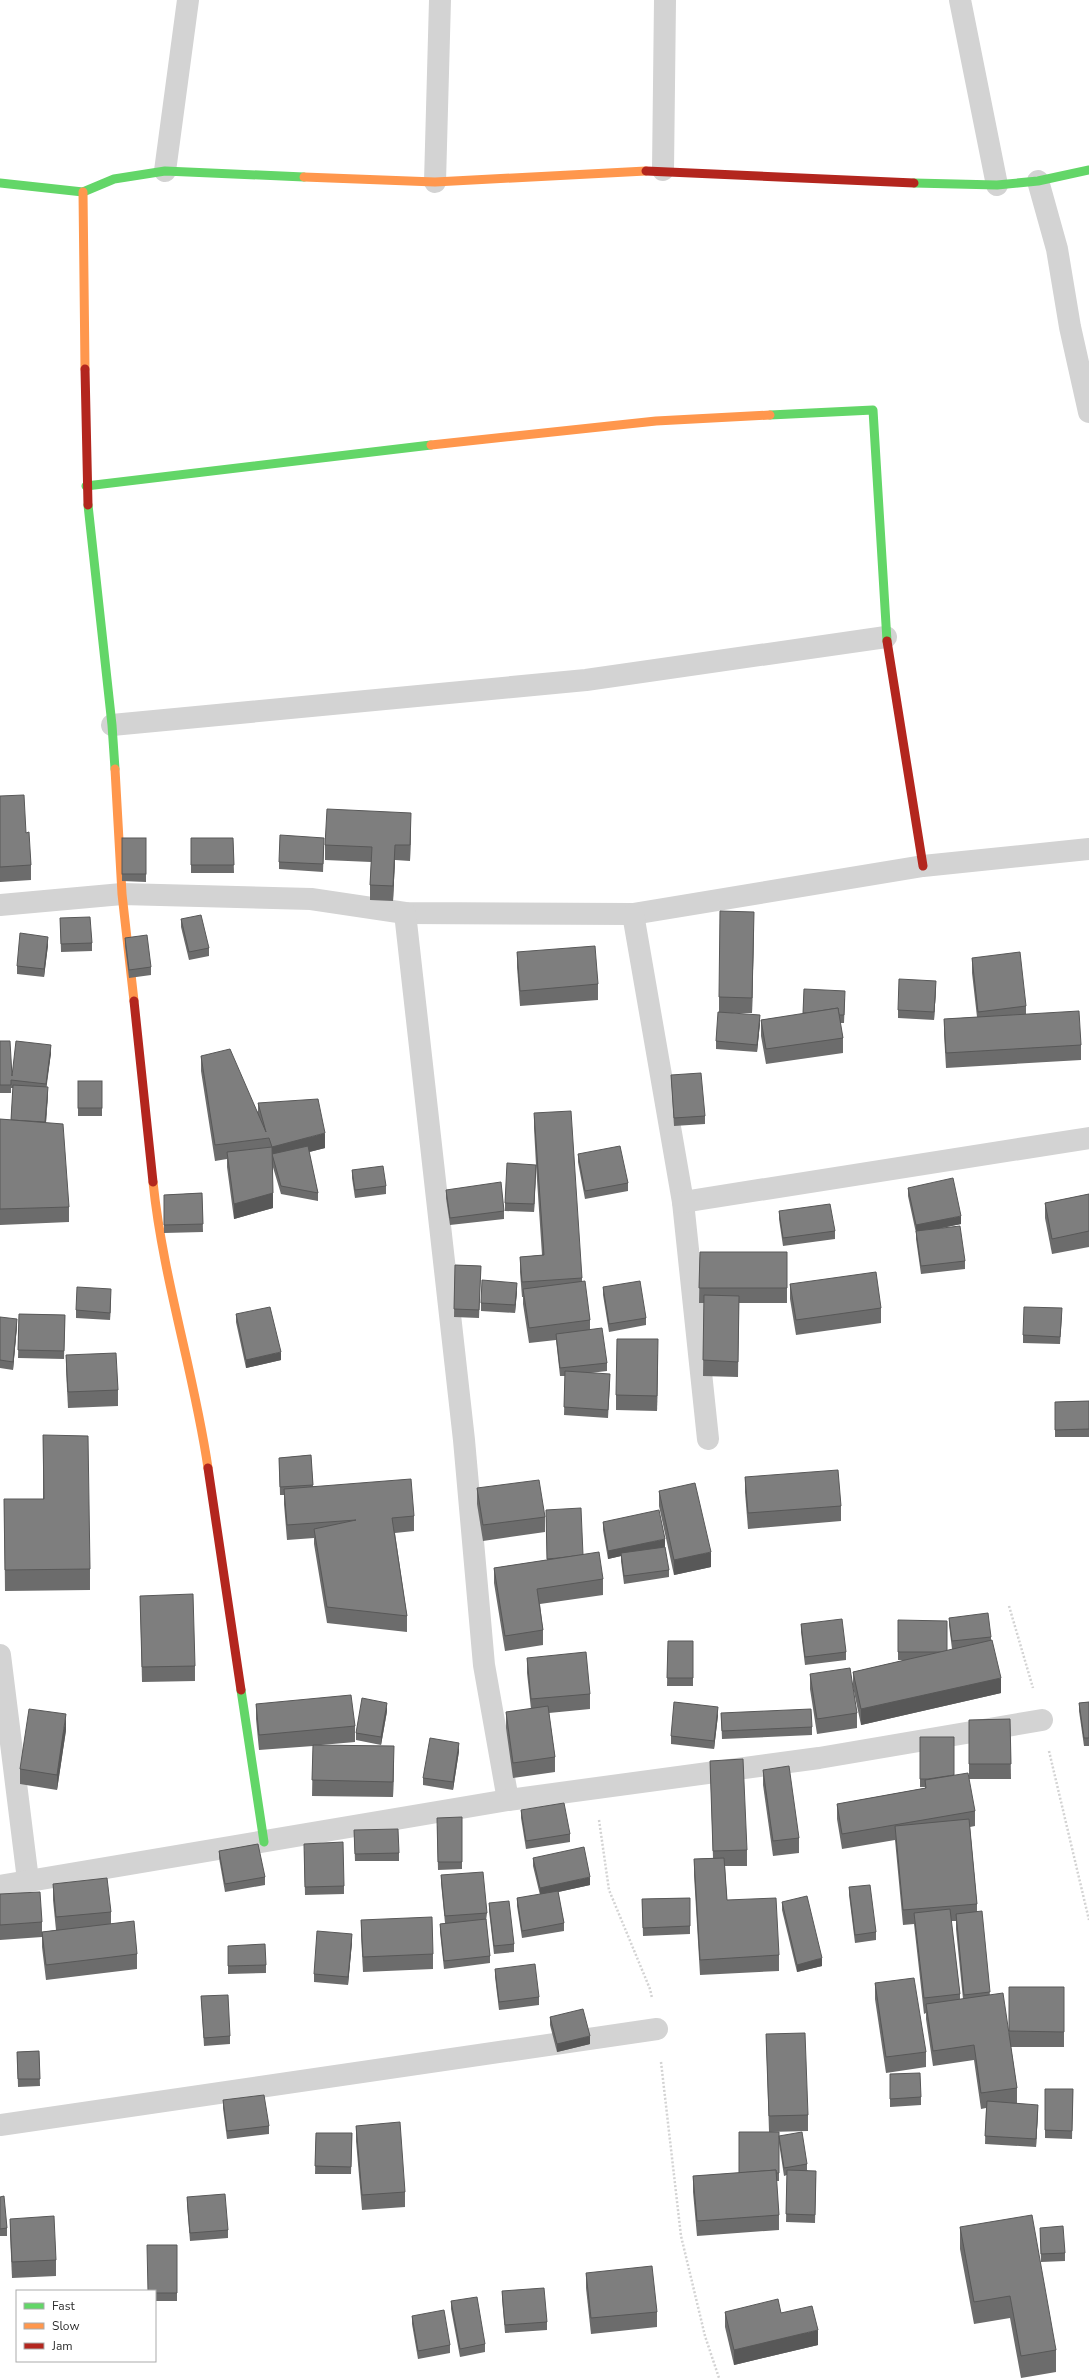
<svg xmlns="http://www.w3.org/2000/svg" width="1089" height="2378" viewBox="0 0 1089 2378" font-family="'Nunito Sans',sans-serif">
<style>
.lines{fill:none;stroke-linecap:round;stroke-linejoin:round}
.path{stroke:#d3d3d3;stroke-width:2.5;stroke-dasharray:2 2;stroke-linecap:butt}
.street{stroke:#d3d3d3;stroke-width:22}
.fast{stroke:#63d668;stroke-width:9}
.slow{stroke:#ff974d;stroke-width:9}
.jam{stroke:#b3261e;stroke-width:9}
.wall{fill:#6c6c6c;fill-rule:evenodd}
.shaded-wall{fill:#585858}
.building{fill:#7e7e7e;stroke:#585858}
</style>
<rect width="100%" height="100%" fill="#fff"/>
<g class="lines">
<g class="path">
<path d="M1009,1606L1033,1688"/>
<path d="M1049,1751L1089,1920"/>
<path d="M599,1820L609,1890L650,1989L652,1998"/>
<path d="M661,2062L681,2236L705,2336L719,2378"/>
</g>
<g class="street">
<path d="M960,0L997,185"/>
<path d="M663,170L665,0"/>
<path d="M165,171L188,0"/>
<path d="M1038,181L1057,249L1070,327L1089,412"/>
<path d="M435,182L440,0"/>
<path d="M112,725L586,680L886,637"/>
<path d="M0,905L122,894L311,899L405,913L633,914L923,866L1089,849"/>
<path d="M405,913L464,1440L484,1665L508,1800"/>
<path d="M633,914L683,1202L708,1439"/>
<path d="M683,1202L1089,1138"/>
<path d="M0,1655L28,1880"/>
<path d="M0,1886L508,1800L819,1758L1042,1720"/>
<path d="M0,2125L657,2029"/>
</g>
<g class="fast">
<path d="M0,183L83,192L114,179L165,171L304,177"/>
<path d="M914,183L997,185L1038,181L1089,170"/>
<path d="M770,415L873,410L887,641"/>
<path d="M86,486L431,445"/>
<path d="M88,505L112,725L115,769"/>
<path d="M241,1690L264,1842"/>
</g>
<g class="slow">
<path d="M304,177L435,182L646,171"/>
<path d="M83,192L85,369"/>
<path d="M431,445L656,421L770,415"/>
<path d="M115,769L122,894L134,1001"/>
<path d="M153,1182C163,1279 194,1372 208,1468"/>
</g>
<g class="jam">
<path d="M646,171L914,183"/>
<path d="M85,369L88,505"/>
<path d="M887,641L923,866"/>
<path d="M134,1001L153,1182"/>
<path d="M208,1468L241,1690"/>
</g>
</g>
<g class="wall">
<path d="M0,796L26,833L31,865V880L0,882Z"/>
<path d="M411,828L410,861L395,860L393,901L370,900V885L371,862L325,860V845Z"/>
<path d="M122,838H146V882L122,881Z"/>
<path d="M191,838H233L234,873H191Z"/>
<path d="M324,846L323,872L279,869V862Z"/>
<path d="M60,918L92,943V951L61,952Z"/>
<path d="M181,919L209,948V956L189,960L181,927Z"/>
<path d="M754,928L752,1013H727L760,1023L757,1052L716,1049V1041L719,1012V997Z"/>
<path d="M125,938L151,967V975L129,978L125,946Z"/>
<path d="M48,945L44,977L17,974V966Z"/>
<path d="M517,952L598,984V1000L520,1006L517,967Z"/>
<path d="M972,958L1026,1006V1014L1081,1045V1060L946,1068L944,1034V1019L977,1017L972,973Z"/>
<path d="M804,989L845,999L844,1023H840L843,1038V1053L766,1064L761,1036V1020L803,1014Z"/>
<path d="M936,989L934,1020L898,1018V1010Z"/>
<path d="M0,1041L12,1076L51,1053L46,1087L48,1095L46,1122L69,1207V1222L0,1225V1119L11,1120L13,1088H11V1093H0Z"/>
<path d="M201,1056L258,1112V1103L325,1148L309,1152L318,1193V1201L281,1194L272,1164L273,1208L234,1219L227,1167V1159L215,1161L201,1071Z"/>
<path d="M671,1075L705,1116V1124L674,1126Z"/>
<rect x="78" y="1081" width="24" height="35"/>
<path d="M534,1113L582,1278V1281L590,1320V1329L607,1363V1371L590,1373L610,1381L608,1418L564,1415L565,1376H560L556,1340L529,1343L523,1304V1297H522L520,1272V1257L542,1255L536,1165L534,1212L505,1211V1203L536,1165L534,1128Z"/>
<path d="M578,1154L628,1183V1191L585,1199L578,1162Z"/>
<path d="M352,1170L386,1186V1194L355,1198L352,1178Z"/>
<path d="M908,1188L961,1224L937,1229L965,1261V1269L921,1274L916,1239V1233L908,1196Z"/>
<path d="M446,1190L504,1211V1219L450,1225L446,1198Z"/>
<path d="M202,1193L203,1232L164,1233V1195Z"/>
<path d="M1089,1194V1247L1052,1254L1045,1218V1203Z"/>
<path d="M779,1211L835,1231V1239L783,1246L779,1219Z"/>
<path d="M700,1252H787V1303H739L738,1377L703,1376L704,1303H699Z"/>
<path d="M455,1265L481,1266L479,1318L454,1317Z"/>
<path d="M790,1284L881,1308V1323L796,1335L790,1299Z"/>
<path d="M603,1287L646,1318V1325L609,1332L603,1295Z"/>
<path d="M517,1291L515,1313L481,1311V1303Z"/>
<path d="M111,1297L110,1320L76,1318V1310Z"/>
<path d="M19,1314L65,1315L64,1359L18,1358Z"/>
<path d="M236,1314L281,1360L246,1368L236,1322Z"/>
<path d="M1062,1316L1060,1344L1023,1343V1335Z"/>
<path d="M0,1317L17,1326L13,1370L0,1368Z"/>
<path d="M658,1354L657,1411L616,1410V1395Z"/>
<path d="M66,1355L118,1390V1406L68,1408L66,1370Z"/>
<path d="M1089,1401V1437H1055V1402Z"/>
<path d="M43,1435L90,1569V1590L5,1591L4,1499H43Z"/>
<path d="M311,1455L313,1486L414,1516V1531L395,1533L407,1616V1632L327,1623L314,1544V1538L287,1540L284,1504V1495H280L279,1458Z"/>
<path d="M745,1477L841,1506V1521L748,1529L745,1492Z"/>
<path d="M477,1488L545,1517V1532L483,1541L477,1504Z"/>
<path d="M659,1491L711,1567L674,1575L659,1506Z"/>
<path d="M546,1517L583,1555L603,1579V1595L540,1604L543,1630V1645L505,1651L494,1583V1568L547,1560Z"/>
<path d="M603,1522L665,1547L660,1548L669,1570V1577L624,1584L621,1561V1556L608,1559L603,1530Z"/>
<path d="M140,1596L195,1666V1681L142,1682Z"/>
<path d="M949,1618L991,1637V1641L1001,1693L861,1725L853,1687V1672L905,1660H898V1620L947,1651L956,1649H952L949,1625Z"/>
<path d="M801,1624L846,1652V1660L805,1665L801,1632Z"/>
<path d="M668,1641H693V1686H667Z"/>
<path d="M527,1658L590,1694V1709L549,1713L555,1757V1772L513,1778L506,1728V1712L531,1709L527,1673Z"/>
<path d="M810,1674L857,1713V1728L817,1734L810,1689Z"/>
<path d="M1089,1702V1746H1084L1079,1711V1703Z"/>
<path d="M256,1704L355,1726V1742L321,1745L394,1761L393,1797L312,1796L313,1746L259,1750L256,1719Z"/>
<path d="M387,1711L381,1745L356,1740V1733Z"/>
<path d="M721,1713L812,1727V1735L722,1739Z"/>
<path d="M718,1715L714,1749L671,1744V1736Z"/>
<path d="M1010,1719L1011,1779H969V1720Z"/>
<path d="M66,1730L57,1790L20,1784V1769Z"/>
<path d="M920,1737L975,1811V1826L970,1827L977,1904V1912L990,1995L1009,2035V1987H1064V2047H1011L1017,2088V2103L1038,2112L1036,2147L985,2144L986,2108L981,2109L974,2060L933,2066L926,2019V2013L924,2014L914,1924L903,1925L895,1840L842,1849L837,1819V1804L925,1788V1787H920ZM951,1921H956V1929L963,1999H960V1994Z"/>
<path d="M459,1751L453,1790L423,1785V1778Z"/>
<path d="M710,1761L747,1850V1866H725L727,1900L779,1955V1971L700,1975L694,1875V1859L713,1858Z"/>
<path d="M763,1770L799,1838V1853L773,1856L763,1785Z"/>
<path d="M521,1810L570,1834V1842L526,1849L521,1818Z"/>
<path d="M462,1817V1869L438,1870L437,1826Z"/>
<path d="M354,1830L399,1853V1861H355Z"/>
<path d="M219,1851L265,1877V1885L225,1892L219,1858Z"/>
<path d="M304,1851L344,1886V1894L305,1895Z"/>
<path d="M533,1858L590,1885L558,1892L564,1923V1931L522,1938L517,1906V1898L540,1895L533,1866Z"/>
<path d="M441,1875L487,1913L486,1921L490,1956V1963L444,1969L440,1932V1924L445,1923L441,1883Z"/>
<path d="M53,1884L111,1912V1924L137,1954V1969L46,1980L42,1947V1937L0,1940V1894L42,1922V1932L56,1930L53,1900Z"/>
<path d="M849,1887L876,1932V1940L855,1943L849,1895Z"/>
<path d="M690,1898V1934L643,1936L642,1899Z"/>
<path d="M782,1902L822,1966L797,1972L782,1910Z"/>
<path d="M489,1903L514,1944V1952L494,1954L489,1911Z"/>
<path d="M361,1920L433,1954V1969L363,1972L361,1935Z"/>
<path d="M352,1942L348,1985L314,1982V1974Z"/>
<path d="M228,1946L266,1965V1973L228,1974Z"/>
<path d="M495,1969L539,1997V2005L499,2010L495,1977Z"/>
<path d="M875,1983L926,2052V2067L886,2073L875,1999Z"/>
<path d="M201,1996L230,2036V2044L204,2046Z"/>
<path d="M550,2017L590,2044L557,2052L550,2025Z"/>
<path d="M766,2034L808,2115V2131L769,2132Z"/>
<path d="M39,2051L40,2086L18,2087L17,2052Z"/>
<path d="M890,2074L921,2097V2105L890,2107Z"/>
<path d="M1045,2089H1073L1072,2139L1045,2138Z"/>
<path d="M223,2100L269,2126V2134L227,2139L223,2108Z"/>
<path d="M356,2126L405,2192V2207L362,2210L356,2141Z"/>
<path d="M779,2132V2181H776L779,2215V2230L697,2236L693,2192V2176L739,2173Z"/>
<path d="M316,2133H352L351,2174H315Z"/>
<path d="M779,2136L807,2164V2170L816,2178L815,2223L786,2222L787,2175L784,2176L779,2143Z"/>
<path d="M0,2197L7,2228V2236H0Z"/>
<path d="M187,2197L228,2230V2238L190,2241L187,2205Z"/>
<path d="M10,2219L56,2260V2276L12,2278L10,2234Z"/>
<path d="M960,2227L1056,2350V2372L1021,2378L1010,2318L974,2324L960,2249Z"/>
<path d="M1040,2228L1065,2253V2261L1041,2262Z"/>
<path d="M177,2245V2301H155V2291Z"/>
<path d="M586,2273L657,2312V2327L591,2334L586,2288Z"/>
<path d="M502,2291L547,2322V2330L505,2333L502,2299Z"/>
<path d="M451,2301L485,2344V2352L460,2357L451,2309Z"/>
<path d="M725,2312L781,2313L818,2345L734,2365L725,2327Z"/>
<path d="M412,2316L450,2345V2353L418,2359L412,2324Z"/>
</g>
<g class="shaded-wall">
<path d="M411,813V828L410,861V845Z"/>
<path d="M395,845V860L393,901V886Z"/>
<path d="M754,912V928L752,1013V998Z"/>
<path d="M48,937V945L44,977V969Z"/>
<path d="M936,981V989L934,1020V1012Z"/>
<path d="M760,1015V1023L757,1052V1045Z"/>
<path d="M51,1045V1053L46,1091V1084Z"/>
<path d="M48,1087V1095L45,1136V1128Z"/>
<path d="M325,1133V1148L274,1161L272,1154V1147Z"/>
<path d="M536,1165V1173L534,1212V1204Z"/>
<path d="M273,1193V1208L234,1219V1204Z"/>
<path d="M961,1216V1224L916,1233V1225Z"/>
<path d="M517,1283V1291L515,1313V1305Z"/>
<path d="M111,1289V1297L110,1320V1313Z"/>
<path d="M17,1319V1326L13,1370V1362Z"/>
<path d="M658,1339V1354L657,1411V1396Z"/>
<path d="M281,1352V1360L246,1368V1360Z"/>
<path d="M665,1539V1547L622,1556L621,1553V1556L608,1559V1551Z"/>
<path d="M711,1552V1567L674,1575V1560Z"/>
<path d="M1001,1678V1693L861,1725V1709Z"/>
<path d="M387,1703V1711L381,1745V1737Z"/>
<path d="M718,1707V1715L714,1749V1741Z"/>
<path d="M66,1714V1730L57,1790V1775Z"/>
<path d="M459,1743V1751L453,1790V1782Z"/>
<path d="M394,1746V1761L393,1797V1782Z"/>
<path d="M590,1877V1885L540,1896V1888Z"/>
<path d="M352,1934V1942L348,1985V1977Z"/>
<path d="M822,1958V1966L797,1972V1965Z"/>
<path d="M590,2036V2044L557,2052V2044Z"/>
<path d="M1038,2105V2112L1036,2147V2139Z"/>
<path d="M818,2330V2345L734,2365V2350Z"/>
</g>
<g class="building">
<path d="M24,795L26,833L29,832L31,865L0,867V796Z"/>
<path d="M327,809L411,813L410,845H395L393,886L370,885L372,847L325,845Z"/>
<path d="M280,835L324,838L323,864L279,862Z"/>
<rect x="122" y="838" width="24" height="36"/>
<path d="M191,838H233L234,865H191Z"/>
<path d="M720,911L754,912L752,998L719,997Z"/>
<path d="M201,915L209,948L189,952L181,919Z"/>
<path d="M90,917L92,943L61,944L60,918Z"/>
<path d="M20,933L48,937L44,969L17,966Z"/>
<path d="M147,935L151,967L129,970L125,938Z"/>
<path d="M595,946L598,984L520,991L517,952Z"/>
<path d="M1020,952L1026,1006L978,1012L972,958Z"/>
<path d="M899,979L936,981L934,1012L898,1010Z"/>
<path d="M804,989L845,991L844,1015H839L838,1008L807,1013H803Z"/>
<path d="M838,1008L843,1038L766,1049L761,1020Z"/>
<path d="M1079,1011L1081,1045L946,1053L944,1019Z"/>
<path d="M718,1012L760,1015L757,1045L716,1041Z"/>
<path d="M0,1041H10L12,1076L16,1041L51,1045L46,1084L11,1080V1085H0Z"/>
<path d="M230,1049L266,1132L258,1103L318,1099L325,1133L272,1147L269,1138L215,1145L201,1056Z"/>
<path d="M701,1073L705,1116L674,1118L671,1075Z"/>
<rect x="78" y="1081" width="24" height="27"/>
<path d="M13,1085L48,1087L45,1122L11,1120Z"/>
<path d="M571,1111L582,1278L522,1282L520,1257L544,1255L534,1113Z"/>
<path d="M0,1119L63,1124L69,1207L0,1209Z"/>
<path d="M308,1146L318,1193L281,1186L272,1154Z"/>
<path d="M620,1146L628,1183L585,1191L578,1154Z"/>
<path d="M272,1147L273,1193L234,1204L227,1152Z"/>
<path d="M507,1163L536,1165L534,1204L505,1203Z"/>
<path d="M383,1166L386,1186L355,1190L352,1170Z"/>
<path d="M953,1178L961,1216L916,1225L908,1188Z"/>
<path d="M501,1182L504,1211L450,1218L446,1190Z"/>
<path d="M202,1193L203,1224L164,1225V1195Z"/>
<path d="M1089,1194V1231L1052,1239L1045,1203Z"/>
<path d="M830,1204L835,1231L783,1238L779,1211Z"/>
<path d="M960,1226L965,1261L921,1266L916,1231Z"/>
<path d="M700,1252H787V1288H699Z"/>
<path d="M455,1265L481,1266L479,1310L454,1309Z"/>
<path d="M876,1272L881,1308L796,1320L790,1284Z"/>
<path d="M482,1280L517,1283L515,1305L481,1303Z"/>
<path d="M585,1281L590,1320L529,1328L523,1289Z"/>
<path d="M640,1281L646,1318L609,1324L603,1287Z"/>
<path d="M77,1287L111,1289L110,1313L76,1310Z"/>
<path d="M704,1295L739,1296L738,1362L703,1360Z"/>
<path d="M270,1307L281,1352L246,1360L236,1314Z"/>
<path d="M1024,1307L1062,1308L1060,1337L1023,1335Z"/>
<path d="M19,1314L65,1315L64,1351L18,1350Z"/>
<path d="M0,1317L17,1319L13,1362L0,1360Z"/>
<path d="M602,1328L607,1363L560,1368L556,1334Z"/>
<path d="M617,1339H658L657,1396L616,1395Z"/>
<path d="M116,1353L118,1390L68,1392L66,1355Z"/>
<path d="M565,1371L610,1374L608,1410L564,1407Z"/>
<path d="M1089,1401V1429L1055,1430V1402Z"/>
<path d="M43,1435L88,1436L90,1569L5,1570L4,1499H44Z"/>
<path d="M311,1455L313,1485L280,1487L279,1458Z"/>
<path d="M838,1470L841,1506L748,1513L745,1477Z"/>
<path d="M411,1479L414,1516L392,1518L407,1616L327,1607L314,1529L356,1520L287,1525L284,1489Z"/>
<path d="M539,1480L545,1517L483,1525L477,1488Z"/>
<path d="M695,1483L711,1552L674,1560L659,1491Z"/>
<path d="M581,1508L583,1555L558,1558L547,1559L546,1510Z"/>
<path d="M659,1510L665,1539L608,1551L603,1522Z"/>
<path d="M665,1547L669,1570L624,1576L621,1553Z"/>
<path d="M599,1552L603,1579L537,1589L543,1630L505,1636L494,1568Z"/>
<path d="M193,1594L195,1666L142,1667L140,1596Z"/>
<path d="M988,1613L991,1637L952,1641L949,1618Z"/>
<path d="M842,1619L846,1652L805,1657L801,1624Z"/>
<path d="M898,1620L947,1621V1651L942,1652H898Z"/>
<path d="M992,1640L1001,1678L861,1709L853,1672Z"/>
<path d="M668,1641H693V1678H667Z"/>
<path d="M586,1652L590,1694L531,1699L527,1658Z"/>
<path d="M850,1668L857,1713L817,1719L810,1674Z"/>
<path d="M351,1695L355,1726L259,1735L256,1704Z"/>
<path d="M362,1698L387,1703L381,1737L356,1733Z"/>
<path d="M674,1702L718,1707L714,1741L671,1736Z"/>
<path d="M1089,1702V1738H1084L1079,1703Z"/>
<path d="M548,1706L555,1757L513,1763L506,1712Z"/>
<path d="M29,1709L66,1714L57,1775L20,1769Z"/>
<path d="M811,1709L812,1727L722,1731L721,1713Z"/>
<path d="M1010,1719L1011,1764H969V1720Z"/>
<path d="M920,1737H954V1775L928,1779H920Z"/>
<path d="M430,1738L459,1743L453,1782L423,1778Z"/>
<path d="M313,1745L394,1746L393,1782L312,1780Z"/>
<path d="M743,1759L747,1850L713,1851L710,1761Z"/>
<path d="M789,1766L799,1838L773,1841L763,1770Z"/>
<path d="M968,1773L975,1811L842,1834L837,1804L926,1788L925,1780Z"/>
<path d="M564,1803L570,1834L526,1841L521,1810Z"/>
<path d="M462,1817V1862H438L437,1818Z"/>
<path d="M969,1819L977,1904L903,1910L895,1826Z"/>
<path d="M398,1829L399,1853L355,1854L354,1830Z"/>
<path d="M343,1842L344,1886L305,1887L304,1844Z"/>
<path d="M258,1844L265,1877L225,1884L219,1851Z"/>
<path d="M584,1847L590,1877L540,1888L533,1858Z"/>
<path d="M724,1858L727,1900L776,1898L779,1955L700,1960L694,1859Z"/>
<path d="M483,1872L487,1913L445,1916L441,1875Z"/>
<path d="M107,1878L111,1912L56,1917L53,1884Z"/>
<path d="M870,1885L876,1932L855,1935L849,1887Z"/>
<path d="M558,1891L564,1923L522,1931L517,1898Z"/>
<path d="M40,1892L42,1922L0,1925V1894Z"/>
<path d="M807,1896L822,1958L797,1965L782,1902Z"/>
<path d="M690,1898V1926L643,1928L642,1899Z"/>
<path d="M509,1901L514,1944L494,1946L489,1903Z"/>
<path d="M950,1909L960,1994L924,1998L914,1913Z"/>
<path d="M982,1911L990,1992L964,1995L956,1914Z"/>
<path d="M432,1917L433,1954L363,1957L361,1920Z"/>
<path d="M486,1919L490,1956L444,1961L440,1924Z"/>
<path d="M134,1921L137,1954L46,1965L42,1932Z"/>
<path d="M317,1931L352,1934L348,1977L314,1974Z"/>
<path d="M265,1944L266,1965L228,1966V1946Z"/>
<path d="M535,1964L539,1997L499,2002L495,1969Z"/>
<path d="M914,1978L926,2052L886,2057L875,1983Z"/>
<path d="M1009,1987H1064V2032L1009,2031Z"/>
<path d="M1003,1993L1017,2088L981,2093L974,2045L933,2051L926,2004Z"/>
<path d="M228,1995L230,2036L204,2038L201,1996Z"/>
<path d="M583,2009L590,2036L557,2044L550,2017Z"/>
<path d="M805,2033L808,2115L769,2116L766,2034Z"/>
<path d="M39,2051L40,2079H18L17,2052Z"/>
<path d="M920,2073L921,2097L890,2099V2074Z"/>
<path d="M1045,2089H1073L1072,2131L1045,2130Z"/>
<path d="M264,2095L269,2126L227,2131L223,2100Z"/>
<path d="M987,2101L1038,2105L1036,2139L985,2136Z"/>
<path d="M400,2122L405,2192L362,2195L356,2126Z"/>
<path d="M739,2132H779V2173H776V2170L739,2173Z"/>
<path d="M802,2132L807,2164L784,2168L779,2136Z"/>
<path d="M316,2133H352L351,2167L315,2166Z"/>
<path d="M776,2170L779,2215L697,2221L693,2176Z"/>
<path d="M787,2170L816,2171L815,2215L786,2214Z"/>
<path d="M225,2194L228,2230L190,2233L187,2197Z"/>
<path d="M4,2196L7,2228L0,2229V2197Z"/>
<path d="M1032,2215L1056,2350L1021,2356L1010,2296L974,2302L960,2227Z"/>
<path d="M54,2216L56,2260L12,2262L10,2219Z"/>
<path d="M1063,2226L1065,2253L1041,2254L1040,2228Z"/>
<path d="M147,2245H177V2293H155V2291H148Z"/>
<path d="M652,2266L657,2312L591,2318L586,2273Z"/>
<path d="M544,2288L547,2322L505,2325L502,2291Z"/>
<path d="M477,2297L485,2344L460,2349L451,2301Z"/>
<path d="M778,2299L781,2313L812,2306L818,2330L734,2350L725,2312Z"/>
<path d="M444,2310L450,2345L418,2351L412,2316Z"/>
</g>
<rect x="16" y="2290" width="140" height="72" fill="#ffffff" stroke="#ababab"/>
<rect x="24" y="2303" width="20" height="6" fill="#63d668" stroke="#ababab"/>
<text x="52" y="2310" font-size="12" fill="#2e2e2e">Fast</text>
<rect x="24" y="2323" width="20" height="6" fill="#ff974d" stroke="#ababab"/>
<text x="52" y="2330" font-size="12" fill="#2e2e2e">Slow</text>
<rect x="24" y="2343" width="20" height="6" fill="#b3261e" stroke="#ababab"/>
<text x="52" y="2350" font-size="12" fill="#2e2e2e">Jam</text>
</svg>
